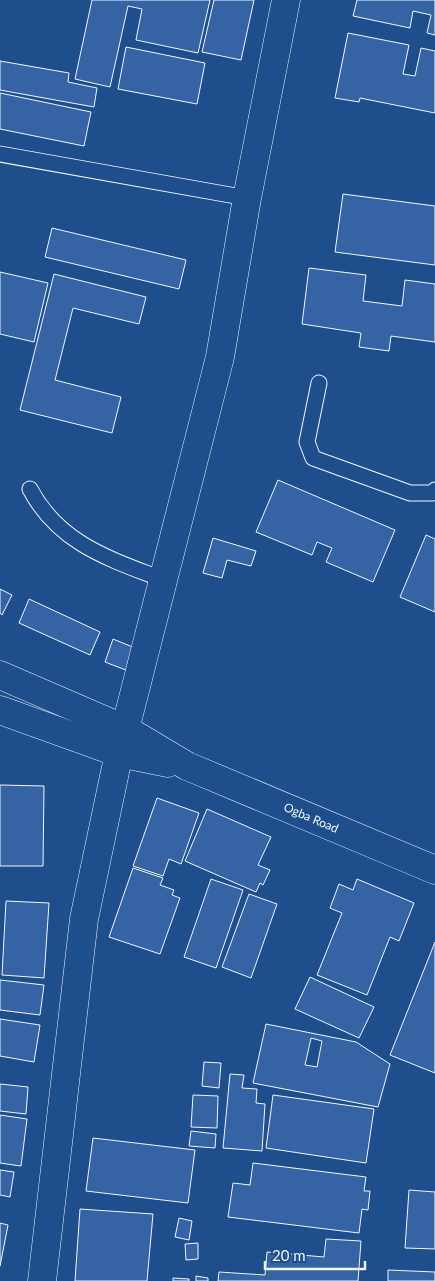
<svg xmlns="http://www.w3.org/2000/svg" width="435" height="1281" viewBox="0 0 435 1281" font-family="Lato,sans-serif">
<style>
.building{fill:#3563a3;stroke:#f2f6ff;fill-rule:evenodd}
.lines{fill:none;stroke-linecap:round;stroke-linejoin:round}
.lane-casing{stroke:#f2f6ff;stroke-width:17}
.street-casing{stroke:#f2f6ff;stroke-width:29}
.secondary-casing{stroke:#f2f6ff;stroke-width:29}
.lane{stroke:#1f4e8c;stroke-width:15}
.street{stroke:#1f4e8c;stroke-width:28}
.secondary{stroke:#1f4e8c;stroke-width:28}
.labels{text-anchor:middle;stroke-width:4;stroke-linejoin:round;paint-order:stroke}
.street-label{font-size:12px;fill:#f2f6ff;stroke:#1f4e8c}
</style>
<rect width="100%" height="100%" fill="#1f4e8c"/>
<g class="building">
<path d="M92,0H210L198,53L136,40L142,9L128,6L110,87L75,79Z"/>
<path d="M214,0H254L241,60L202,52Z"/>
<path d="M357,0H435V35L427,33L431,15L413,11L410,28L353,16Z"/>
<path d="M348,33L409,45L403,74L415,76L421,48L435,51V113L360,98L359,102L335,98Z"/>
<path d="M126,47L205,63L197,104L118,89Z"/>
<path d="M0,61L69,73L68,82L97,88L94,107L0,90Z"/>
<path d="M0,93L91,112L84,146L0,129Z"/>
<path d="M343,194L435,206V265L335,252Z"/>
<path d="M52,228L186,260L179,289L45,257Z"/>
<path d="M309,268L366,275L363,301L402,306L405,280L435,284V342L391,336L389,351L359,347L361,333L302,324Z"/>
<path d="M0,272L48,283L34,342L0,334Z"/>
<path d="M54,274L146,297L139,324L73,308L55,380L121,397L112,433L20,410Z"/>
<path d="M278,480L395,530L373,582L326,562L332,548L317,542L312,555L256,532Z"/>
<path d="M426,535L435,539V612L400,597Z"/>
<path d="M213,538L256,551L251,566L227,560L222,578L203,573Z"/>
<path d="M0,589L12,595L2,615L0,613Z"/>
<path d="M29,599L100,632L90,655L19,623Z"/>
<path d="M113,639L145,652L136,674L105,662Z"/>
<path d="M0,785L44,786L43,866H0Z"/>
<path d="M157,798L199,813L181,864L169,859L163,876L133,866Z"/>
<path d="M207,809L271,837L258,865L270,870L263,885L260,883L256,892L185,861Z"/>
<path d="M133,868L163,878L160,885L174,890L172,895L180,898L160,954L109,937Z"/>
<path d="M211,879L243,890L216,968L184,957Z"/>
<path d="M357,879L414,903L399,941L390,937L367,995L317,975L342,913L330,908L339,884L353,890Z"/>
<path d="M249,894L277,904L251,978L222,967Z"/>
<path d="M6,901L49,903L44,978L2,975Z"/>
<path d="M435,942V1073L390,1055Z"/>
<path d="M310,977L374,1007L359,1038L295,1009Z"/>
<path d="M0,980L44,985L40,1015L0,1010Z"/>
<path d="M0,1019L40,1025L34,1062L0,1056Z"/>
<path d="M266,1024L356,1042L390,1064L378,1107L253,1083ZM311,1038L322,1041L317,1067L305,1065Z"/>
<path d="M204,1062L221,1063L219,1088L202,1086Z"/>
<path d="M230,1074L244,1075L242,1088L257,1089L256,1103L265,1104L262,1151L223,1148Z"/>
<path d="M0,1084L28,1087L26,1114L0,1111Z"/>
<path d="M193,1095L218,1096L217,1128L191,1127Z"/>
<path d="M273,1095L374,1109L366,1163L266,1148Z"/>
<path d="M0,1115L27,1119L21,1166L0,1163Z"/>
<path d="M191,1131L216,1134L215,1148L189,1146Z"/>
<path d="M93,1138L195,1150L188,1203L86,1191Z"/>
<path d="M253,1163L366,1177L364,1191H370L368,1210L362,1209L359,1233L228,1217L233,1183L250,1185Z"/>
<path d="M0,1170L14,1172L10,1197L0,1195Z"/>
<path d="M409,1190L435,1192V1249L405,1248Z"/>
<path d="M80,1209L153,1214L147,1281H75Z"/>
<path d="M179,1218L192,1221L189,1240L175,1237Z"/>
<path d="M0,1223L8,1225L0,1266Z"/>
<path d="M326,1239L361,1241L358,1281H218L219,1272L265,1275L267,1252L324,1257Z"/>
<path d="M198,1243V1259L186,1260L185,1244Z"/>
<path d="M388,1270L435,1272V1281H388Z"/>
<path d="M196,1276L208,1278V1281H196Z"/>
<path d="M173,1278L189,1279V1281H173Z"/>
</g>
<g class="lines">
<g class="lane-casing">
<g id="lane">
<path d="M0,154L247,198"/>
<path d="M319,383L307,442L313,458L410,493H432L435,490"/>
<path d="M30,489C59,544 110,559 164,580"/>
</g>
</g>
<g class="street-casing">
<path id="street" d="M42,1281L84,919L119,753L220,357L247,198L286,0"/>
</g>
<g class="secondary-casing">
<g id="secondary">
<path d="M0,675L125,729L187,766L435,870"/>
<path d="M0,710L119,753L168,763"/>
</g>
</g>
<use href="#lane" class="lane"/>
<use href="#street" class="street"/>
<use href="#secondary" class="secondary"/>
</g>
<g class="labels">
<g class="street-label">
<text transform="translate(311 818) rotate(23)" y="4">Ogba Road</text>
</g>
</g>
<path d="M265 1261v8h100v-8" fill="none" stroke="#f2f6ff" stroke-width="2.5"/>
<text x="272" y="1261" font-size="15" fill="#f2f6ff" stroke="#1f4e8c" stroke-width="4" paint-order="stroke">20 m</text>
</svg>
